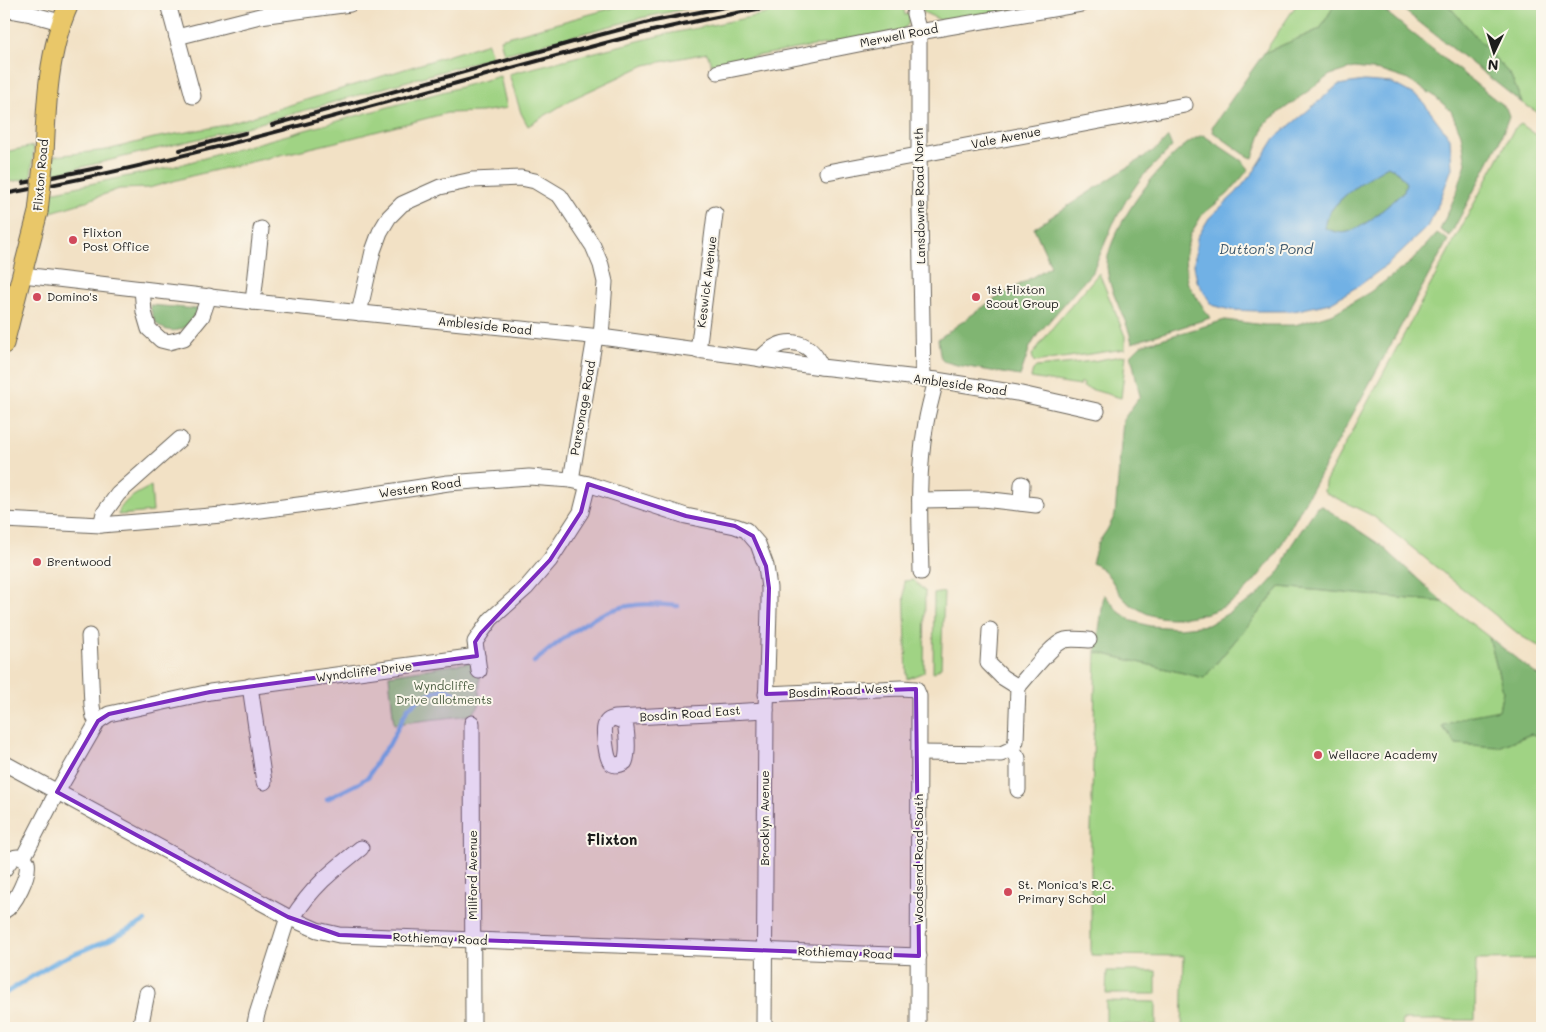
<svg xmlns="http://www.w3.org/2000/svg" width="1546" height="1032" viewBox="0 0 1546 1032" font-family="Mali,sans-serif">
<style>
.green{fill:#a0d384;stroke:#5e7850}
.forest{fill:#80b572;stroke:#4e6847}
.water{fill:#71b1e5;stroke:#466680;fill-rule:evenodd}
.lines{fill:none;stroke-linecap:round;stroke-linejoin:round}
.stream{stroke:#71b1e5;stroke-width:4.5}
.minor-casing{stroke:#676157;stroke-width:17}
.major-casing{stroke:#676157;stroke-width:21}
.minor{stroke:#fff;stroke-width:15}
.major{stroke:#e9c769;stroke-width:19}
.rail{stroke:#1c1c1c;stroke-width:4}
.major-bridge-casing{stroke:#676157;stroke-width:21;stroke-linecap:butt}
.major-bridge{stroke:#e9c769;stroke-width:19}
.marked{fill:#7b2cbf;fill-opacity:0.2;stroke:#7b2cbf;stroke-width:4;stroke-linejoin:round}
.poi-dot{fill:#d1495b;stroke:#fbf7ec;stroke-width:2}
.labels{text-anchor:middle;stroke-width:4;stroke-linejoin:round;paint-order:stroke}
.street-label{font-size:12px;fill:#1c1c1c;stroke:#fbf7ec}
.poi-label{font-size:12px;fill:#1c1c1c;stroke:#fbf7ec;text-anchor:start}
.park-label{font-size:12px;fill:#4a5c40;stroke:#fbf7ec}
.water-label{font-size:14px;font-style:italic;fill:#3e586c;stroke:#fbf7ec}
.quarter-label{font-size:15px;font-weight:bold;fill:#1c1c1c;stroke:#fbf7ec}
</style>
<rect width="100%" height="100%" fill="#fbf7ec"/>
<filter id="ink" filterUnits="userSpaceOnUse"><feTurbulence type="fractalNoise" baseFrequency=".02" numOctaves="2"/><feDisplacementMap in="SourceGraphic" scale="10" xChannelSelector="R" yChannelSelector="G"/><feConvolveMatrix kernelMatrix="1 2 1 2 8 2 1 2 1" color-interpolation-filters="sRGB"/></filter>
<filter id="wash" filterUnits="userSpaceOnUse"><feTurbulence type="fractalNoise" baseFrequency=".0096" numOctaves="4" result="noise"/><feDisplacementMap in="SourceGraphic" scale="20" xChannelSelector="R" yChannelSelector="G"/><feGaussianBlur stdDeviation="1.12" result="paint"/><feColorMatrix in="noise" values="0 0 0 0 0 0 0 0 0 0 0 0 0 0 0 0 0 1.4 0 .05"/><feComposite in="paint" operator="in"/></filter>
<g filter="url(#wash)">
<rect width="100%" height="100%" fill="#f2e1c5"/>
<g class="green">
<path d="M627,4H710L641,18L504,54L500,39Z"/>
<path d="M814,4H903L905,15L909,14C911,26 905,29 894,32L711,64L707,53L645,65L572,99L528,126L521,113L509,74L658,36Z"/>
<path d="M922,4H1042L949,20H940L923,12Z"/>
<path d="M1297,4H1335L1320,29L1264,53Z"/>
<path d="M1447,4H1542V115L1522,103L1511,76Z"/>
<path d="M488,43L492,57L239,129L53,174L54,156L107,150L154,138L226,125Z"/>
<path d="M500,76L507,108L481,112L447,113L340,141L191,176L149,188L119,189L78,204L48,213L51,192L172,167Z"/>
<path d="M1521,124L1542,139V648L1521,636L1373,516L1324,492L1325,482L1514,129Z"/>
<path d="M34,146L31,178L4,183V152Z"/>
<path d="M1099,273L1125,336V349L1034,362L1032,355L1053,327Z"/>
<path d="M1126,355L1121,398L1083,387L1084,384L1080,382L1079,386L1031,378L1033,370L1036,367L1093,361Z"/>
<path d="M151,486L153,512L118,515C121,500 139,493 151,486Z"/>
<path d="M913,580L925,591L924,672L907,679L904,581Z"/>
<path d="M1280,587L1443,602L1489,637L1503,691L1499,711L1468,716L1442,726L1456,744L1499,747L1531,734L1542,737V959L1476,960L1475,1020H1403L1402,1028H1182L1184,956L1091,955V832L1096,652L1204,678Z"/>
<path d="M944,592L941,667L933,673L934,594Z"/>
<path d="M472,662L480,677L479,706L471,715L394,724L389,675Z"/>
<path d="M1107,971H1156V994H1106Z"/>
<path d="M1106,1001L1156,1002V1025L1106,1024Z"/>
</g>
<g class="forest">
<path d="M1335,4H1376L1506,108L1509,116L1499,143L1450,236L1440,230L1457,192L1466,163L1461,134L1451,111L1433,95L1406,79L1381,71L1354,68L1330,75L1265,123L1253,158L1247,156L1213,132L1212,127L1217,120L1264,53L1320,29Z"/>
<path d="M1396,4H1447L1511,76L1522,103Z"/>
<path d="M1203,135L1242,161L1249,169L1228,194L1202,215L1190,235L1185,257L1187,282L1210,318L1132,343C1127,317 1109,294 1107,267C1105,232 1170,145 1203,135Z"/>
<path d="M1168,137L1172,147L1142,177L1128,197L1113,224L1093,271L1038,334L1030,347L1020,376L957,365L943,361L940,355L938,339L990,302L1051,266L1034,228L1159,147Z"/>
<path d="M1388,166L1398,172L1406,183L1404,192C1390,203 1365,228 1348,232C1340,234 1332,231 1325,228C1322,207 1370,175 1388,166Z"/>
<path d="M1437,233L1448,240L1279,549C1266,567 1253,585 1236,599C1219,614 1173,623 1151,615C1144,613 1137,608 1130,604C1118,596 1116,585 1107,574C1104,569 1097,566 1092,563L1098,543L1107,530L1115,515L1123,420L1140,396L1131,355L1141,345L1225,320L1264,325H1295L1334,313L1370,292L1411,262Z"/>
<path d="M150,305L198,309C195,313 193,320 190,323C181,333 166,333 157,324C153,319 151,311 150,305Z"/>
<path d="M1322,506L1382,546L1443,602L1280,587L1204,678L1096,652L1104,594L1118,611L1132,621L1150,626L1179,628L1208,625L1256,597L1281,570L1290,547L1317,507Z"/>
<path d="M1489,637L1542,679V737L1531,734L1499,747L1456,744L1442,726L1468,716L1499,710L1503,691Z"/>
</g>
<path class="water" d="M1364,81L1392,83L1420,98L1450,138L1452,168L1439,203L1427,227L1387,265L1360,285L1330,303L1294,311H1257L1230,310L1212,305L1197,281L1194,265L1197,238L1209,218L1236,193L1255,170L1275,138L1338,85ZM1388,166L1398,172L1406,183L1404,192C1390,203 1365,228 1348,232C1340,234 1332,231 1325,228C1321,207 1371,175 1388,166Z"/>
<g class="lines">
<g class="stream">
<path d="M534,662C563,639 596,608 635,605C649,603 664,605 678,606"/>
<path d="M327,799L359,783L369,776L379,757L389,745L408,708L424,696L445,688L459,696"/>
<path d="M4,994L59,960L109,940L145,921"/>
</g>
</g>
</g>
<g filter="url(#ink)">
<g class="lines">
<g class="minor-casing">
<g id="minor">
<path d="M168,4L193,96"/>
<path d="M4,9L31,14L60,22"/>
<path d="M914,14L919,32V154L923,379"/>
<path d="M177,37L260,16L350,4"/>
<path d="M718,72L919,32L1081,4"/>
<path d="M827,172L1185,105"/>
<path d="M23,275L253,302L601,337L821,367L936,380L1017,393L1097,411"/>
<path d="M142,289L144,312L149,329L161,340L169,342L184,338L202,316L209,296"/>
<path d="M253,302L261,229"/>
<path d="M359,313L373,251L380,232L389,217L402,204L440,187L472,180L521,178L535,181L560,196L593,246L601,265L605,282L601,337"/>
<path d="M698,351L715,214"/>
<path d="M760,359C781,336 809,336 821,367"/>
<path d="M571,480L595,337"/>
<path d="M920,500L983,499L1036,505"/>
<path d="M1021,503L1022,484"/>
<path d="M4,520L101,525L222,515L329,501L448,483L529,477L571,480L588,484L686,516L735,526L746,530L758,544L766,566L769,588V609L766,710L764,1028"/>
<path d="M101,525L104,513L118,494L180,439"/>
<path d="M921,572C920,525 917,476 925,429C927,413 932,397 936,380"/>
<path d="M990,630L988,663L1002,677L1018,687"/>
<path d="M89,636L92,706L94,717L98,721"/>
<path d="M479,671L475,642L481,633L491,619L526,588L550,560L581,512L588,484"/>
<path d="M250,686L264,782"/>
<path d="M766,694L901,688L916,689L919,696V712L918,1028"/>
<path d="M615,718L625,722C627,734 629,751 625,762C607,772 607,753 605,740C605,735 603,729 606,724C607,720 611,719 615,718L766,710"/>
<path d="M472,723L473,1028"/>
<path d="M919,753L1001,754L1012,749"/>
<path d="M4,763L288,917L317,930L339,935L919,956"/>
<path d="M1018,790V758L1012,749L1016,741L1018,687C1028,676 1053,643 1065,640C1072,638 1082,640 1089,640"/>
<path d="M23,858L57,792L98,721L109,714L210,692L477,656"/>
<path d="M4,870C10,860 15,851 27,862C30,874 15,905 4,911"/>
<path d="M292,919C311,888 332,871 361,848"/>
<path d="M140,1028L147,993"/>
<path d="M254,1028L257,1014L288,917"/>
</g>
</g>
<g class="major-casing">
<g id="major">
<path d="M44,156C46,106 48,49 69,4"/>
<path d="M4,344L38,212"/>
</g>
</g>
<use href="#minor" class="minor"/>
<use href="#major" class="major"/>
<g class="rail">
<path d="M272,125L584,39L649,22L740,4"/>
<path d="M180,150L245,133"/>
<path d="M23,183L102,167"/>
<path d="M4,194C222,154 434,86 648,32C692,21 738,13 782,4"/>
</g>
<g class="major-bridge-casing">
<path id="major-bridge" d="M38,212L44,156"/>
</g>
<use href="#major-bridge" class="major-bridge"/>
</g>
</g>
<path class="marked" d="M588,484L686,516L735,526L753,536L766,566L769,588L766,694L916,689L919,956L339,935L288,917L57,792L98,721L109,714L210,692L477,656L475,642L481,633L550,560L581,512Z"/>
<g class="poi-dot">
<circle cx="73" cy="240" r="5"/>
<circle cx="37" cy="297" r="5"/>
<circle cx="976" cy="297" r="5"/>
<circle cx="37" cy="562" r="5"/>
<circle cx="1318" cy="755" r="5"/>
<circle cx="1008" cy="892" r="5"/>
</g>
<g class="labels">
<g class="street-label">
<text transform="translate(899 36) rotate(-11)" y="4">Merwell Road</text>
<text transform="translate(1006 138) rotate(-11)" y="4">Vale Avenue</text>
<text transform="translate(41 175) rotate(-85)" y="4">Flixton Road</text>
<text transform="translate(920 196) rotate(-91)" y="4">Lansdowne Road North</text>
<text transform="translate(707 282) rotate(-83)" y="4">Keswick Avenue</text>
<text transform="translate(485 326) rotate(6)" y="4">Ambleside Road</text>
<text transform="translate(960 385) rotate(8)" y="4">Ambleside Road</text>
<text transform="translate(583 408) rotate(-80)" y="4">Parsonage Road</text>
<text transform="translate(420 488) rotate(-8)" y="4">Western Road</text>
<text transform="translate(364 672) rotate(-7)" y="4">Wyndcliffe Drive</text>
<text transform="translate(841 691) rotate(-3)" y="4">Bosdin Road West</text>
<text transform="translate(690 714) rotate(-4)" y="4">Bosdin Road East</text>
<text transform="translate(765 818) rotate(-90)" y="4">Brooklyn Avenue</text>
<text transform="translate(919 859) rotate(-90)" y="4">Woodsend Road South</text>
<text transform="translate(473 875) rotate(-90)" y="4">Millford Avenue</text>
<text transform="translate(440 939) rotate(2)" y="4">Rothiemay Road</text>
<text transform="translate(845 953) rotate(2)" y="4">Rothiemay Road</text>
</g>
<g class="poi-label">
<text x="83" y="237">Flixton<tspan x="83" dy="14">Post Office</tspan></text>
<text x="986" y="294">1st Flixton<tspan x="986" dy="14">Scout Group</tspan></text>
<text x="47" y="301">Domino's</text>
<text x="47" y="566">Brentwood</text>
<text x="1328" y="759">Wellacre Academy</text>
<text x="1018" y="889">St. Monica's R.C.<tspan x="1018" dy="14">Primary School</tspan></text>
</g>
<g class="park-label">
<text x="444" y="690">Wyndcliffe<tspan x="444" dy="14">Drive allotments</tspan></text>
</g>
<g class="water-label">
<text x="1266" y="254">Dutton's Pond</text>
</g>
<g class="quarter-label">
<text x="612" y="845">Flixton</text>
</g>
</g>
<rect width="1546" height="1032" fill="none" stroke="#fbf7ec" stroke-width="20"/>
<g transform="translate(1494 52) rotate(184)" stroke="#fbf7ec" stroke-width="4" paint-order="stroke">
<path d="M0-4L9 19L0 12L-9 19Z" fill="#1c1c1c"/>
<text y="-8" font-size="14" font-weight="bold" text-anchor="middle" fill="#1c1c1c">N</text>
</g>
</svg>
